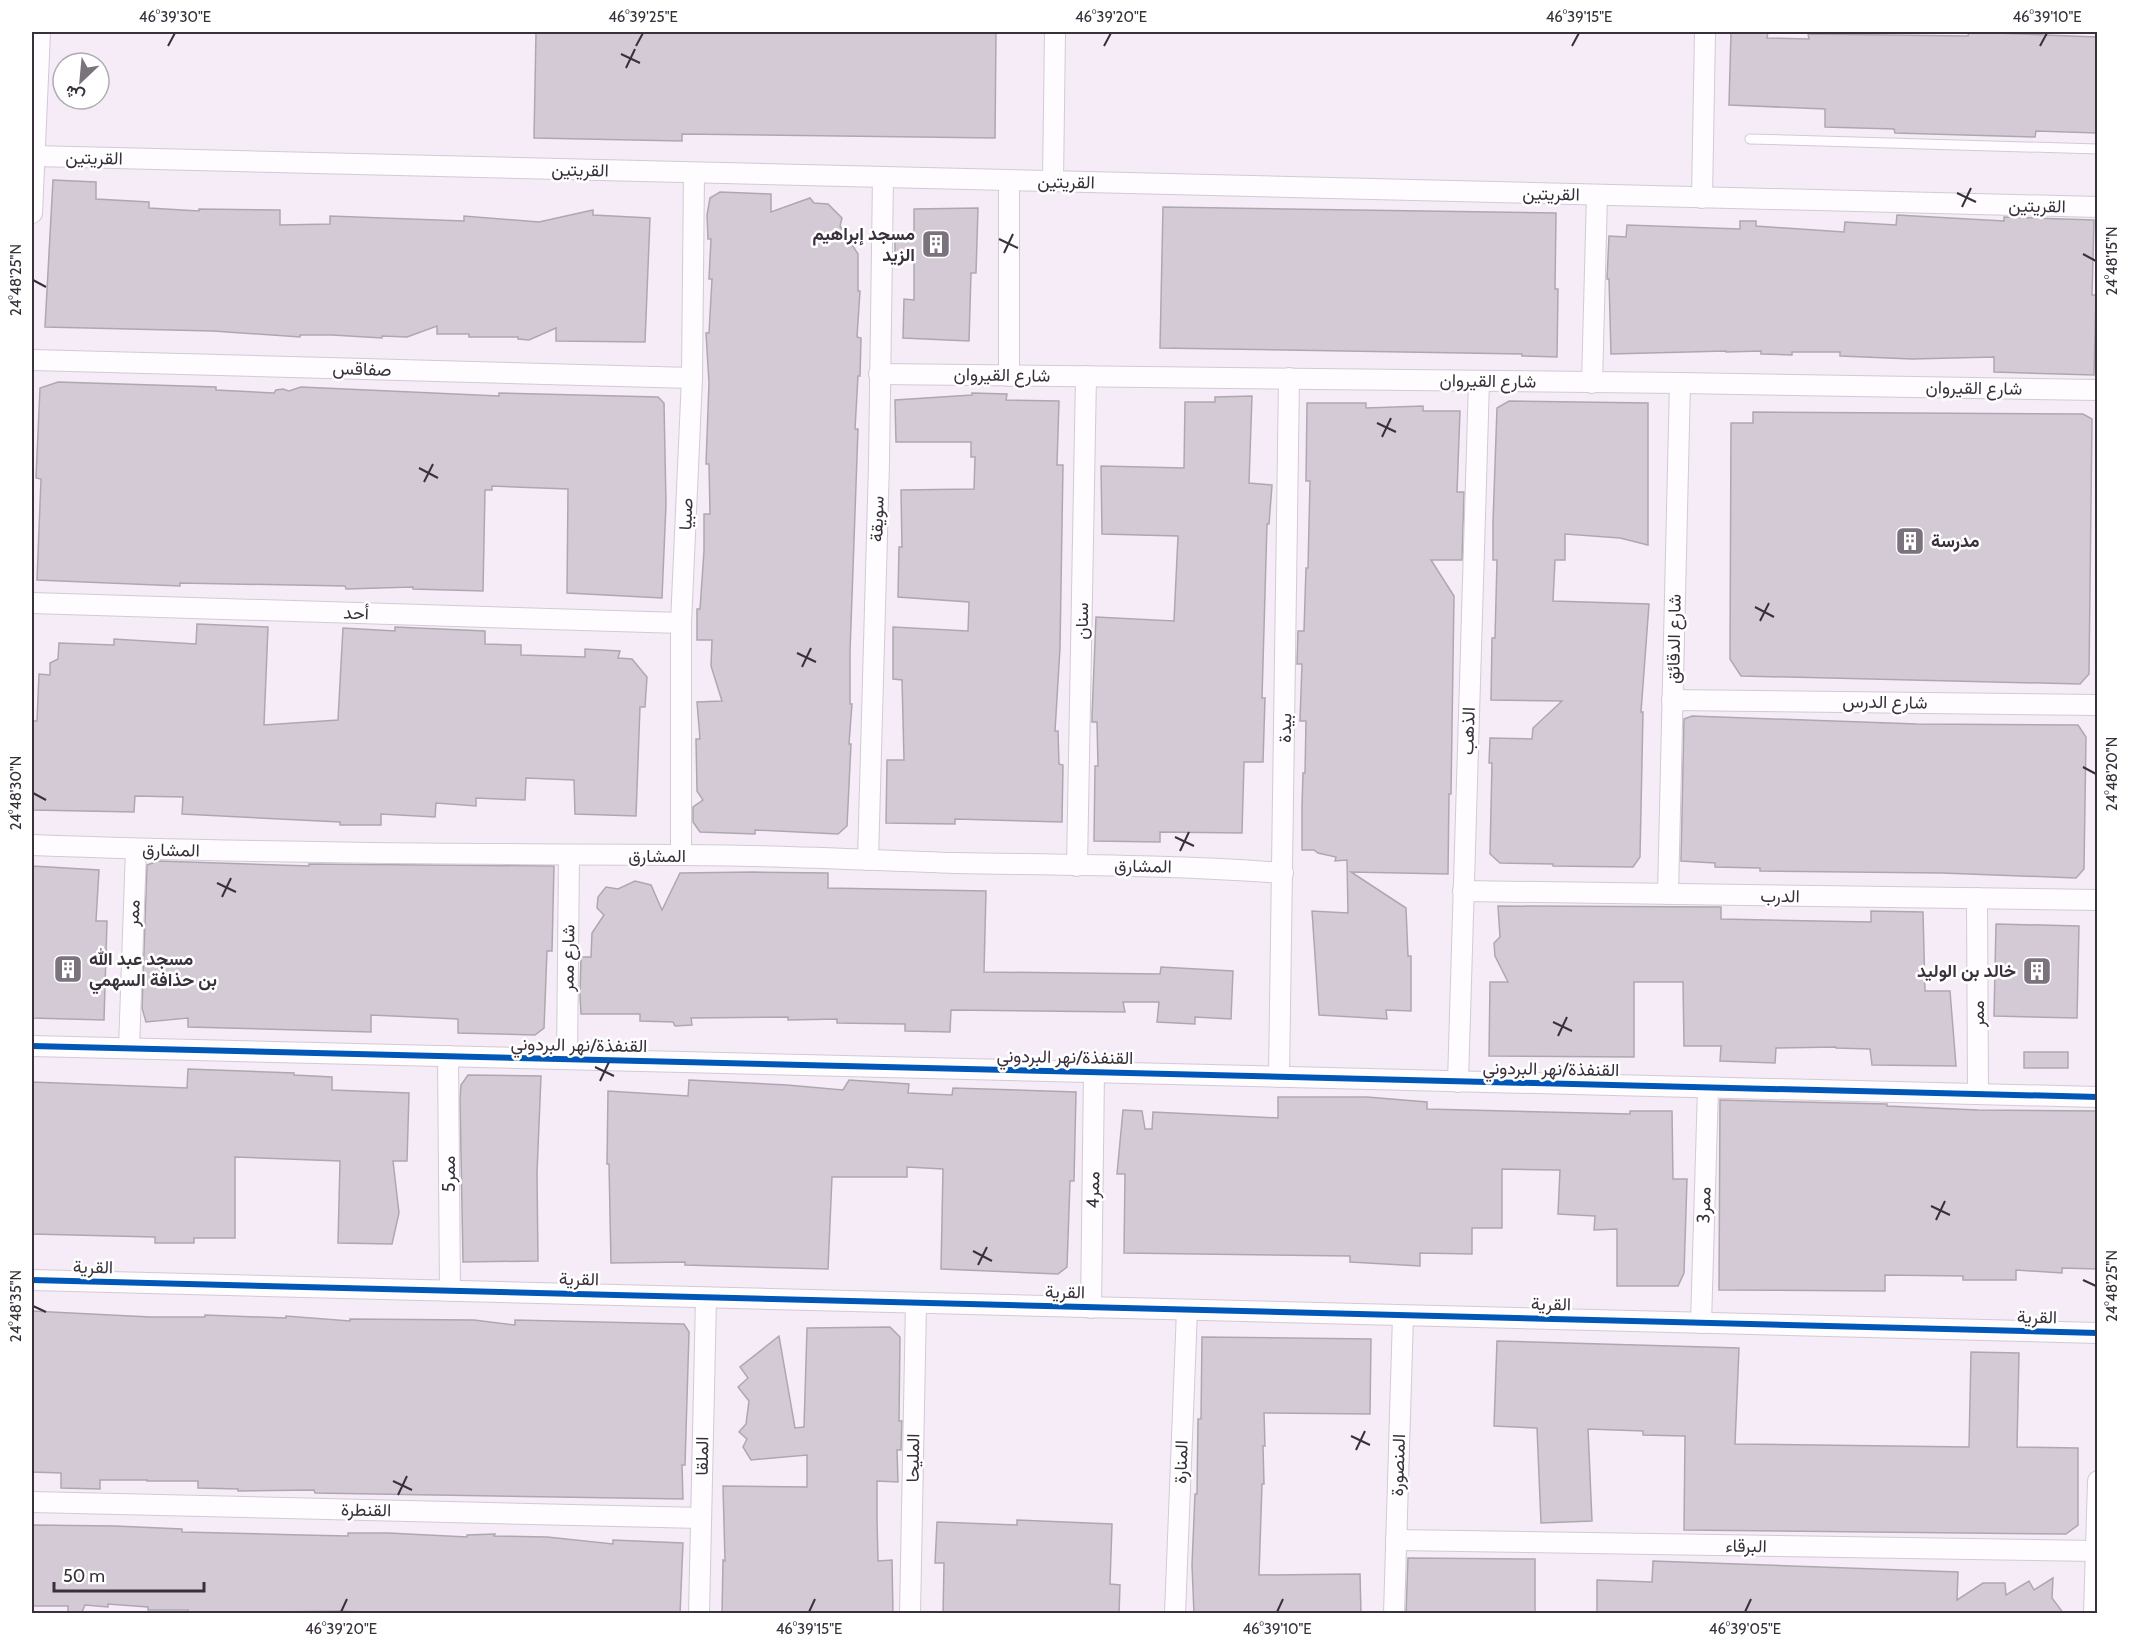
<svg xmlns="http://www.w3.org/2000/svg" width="2129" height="1645" viewBox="0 0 2129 1645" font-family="Cabin,Vazirmatn,sans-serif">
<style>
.building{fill:#d3cad5;stroke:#afa7b0;stroke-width:1.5}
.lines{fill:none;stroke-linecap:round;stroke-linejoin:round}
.service-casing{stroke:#d2cad5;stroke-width:11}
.minor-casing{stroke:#d2cad5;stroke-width:22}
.service{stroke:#fefcfe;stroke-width:9}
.minor{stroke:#fefcfe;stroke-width:20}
.cycleway-casing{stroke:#fff;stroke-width:10}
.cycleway{stroke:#0057b8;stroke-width:6}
.ticks{fill:none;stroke:#38303b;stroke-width:2}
.labels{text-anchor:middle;stroke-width:5;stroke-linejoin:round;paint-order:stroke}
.street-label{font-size:18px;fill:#38303b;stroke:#fff}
.poi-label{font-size:18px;font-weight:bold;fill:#38303b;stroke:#fff;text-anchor:end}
.neatline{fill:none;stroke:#38303b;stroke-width:2}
.ticks-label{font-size:15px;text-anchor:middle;fill:#38303b}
</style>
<rect width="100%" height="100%" fill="#f5ecf8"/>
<g class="building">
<path d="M536,32H996L995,138L682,134V141L534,138Z"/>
<path d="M1731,32H1768L1767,38L1809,39L1808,34L1968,36L1969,32L2097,37V133L2036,131L2035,137L1895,133L1894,129L1825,127V109L1729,105Z"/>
<path d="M53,180L96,182V199L149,202V208L199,211V209L280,210V225L330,224V216L464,221V216L539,222L593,210V215L650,218L645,342L556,341V328L529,340L518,339V337H469V334H437V326L407,337L382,336V338L332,335H300V337L213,331L45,327Z"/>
<path d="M720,192L771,194V212L810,198L814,203L828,204L842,218L840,226L858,254V291H860L857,337L861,338L860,376H858L855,429H858L850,652V704H852L849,744H851L847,826L838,834L755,830V834L700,832L693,822V807L703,800L697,791L696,739H700L697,702L722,701L711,666L712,640H697V609H700L704,551V514H710L709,464H706L709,383L706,333H709L712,279H709L711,239H708L707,215L710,198Z"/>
<path d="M1163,207L1556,213L1555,289H1558L1557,357L1522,356V354L1160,348Z"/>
<path d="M978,208L976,273H971L969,341L903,338L904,299L914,300V255H895V233H914V209Z"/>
<path d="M1897,215L2004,221V217L2094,220L2092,295H2096L2094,375L1994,372V357L1912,359L1840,356V352H1792V355L1761,354V351L1726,352V351L1611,354L1609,279H1607L1609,236L1626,237L1627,225L1740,229V221H1756V226L1844,232L1845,222L1896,225Z"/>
<path d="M58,382L216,387V390L274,393L276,390L283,389L289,391L301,387L499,396V393L658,397L664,403L666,504L662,598L567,593L568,489L492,486V490H485L483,591L413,589V587L346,589L345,586L180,583V586L37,580L41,479L36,478L40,388Z"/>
<path d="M972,393L1007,394L1006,400L1059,401L1057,465H1063L1060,648L1055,731H1058L1059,764L1063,765L1062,822L955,819V824L886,823L887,760H904L902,680L893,679V627L968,631L969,602L898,597L899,547H902L901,490L974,489L975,457H971V442H896L895,400L972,395Z"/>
<path d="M1252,396L1249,483L1272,485L1269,524H1267L1262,698H1265L1263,762H1244L1242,833L1160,832V842L1094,841L1095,766H1098L1097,722H1092V716L1096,617L1174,621L1178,536L1102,534L1101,466L1184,468L1185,402H1215V397Z"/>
<path d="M1509,401L1648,403V545L1620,538L1565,534V560H1555L1553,601L1649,604L1641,712H1643L1640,857L1633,867L1553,866V864L1500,863L1490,854L1492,763H1489L1490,738L1532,739L1533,728L1562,701L1491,700L1492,638H1495L1497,560H1493V522L1497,408Z"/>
<path d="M1307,403H1366V408L1423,406V411H1460L1457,492H1464L1462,560H1431L1454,596L1451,794H1449L1448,874L1351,872L1406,908L1408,956H1411V1011L1386,1010L1387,1019L1319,1015L1312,911L1348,913L1347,860L1335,861L1336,857L1318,853L1314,850H1302V807L1303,773H1305L1306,721H1300L1302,664H1297L1298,631H1304L1306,568H1308L1310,481H1306Z"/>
<path d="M1753,412L2083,414L2092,419L2089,674L2080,684L1741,676L1730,659L1731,423H1753Z"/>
<path d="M197,624L268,627L264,725L338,720L343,628L395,631V627L485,631V644L521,645V655L585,657V649L620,651L618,658L632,659L647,677L645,707H640L636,816L575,814L574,780L526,778L525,800L476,798V806L436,803L435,817L381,814V825H340V822L182,814L183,797L135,796L134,812L32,810L33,721H37L39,674L50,675V663L58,659L59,643L114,645V639L196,644Z"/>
<path d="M1692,716L1917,724L2078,725L2086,737L2084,869L2076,878L1942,873L1760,871V868L1715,867V863L1681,861L1684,719Z"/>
<path d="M158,861L309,866V864L554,866L552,951H547L544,1028L535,1035L458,1033V1019L371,1015V1032L188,1027V1018L146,1022L142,1008L147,865Z"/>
<path d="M32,866L99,870L96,921H107L104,1020L32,1018Z"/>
<path d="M752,872L828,873V888L986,891L984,972L1160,974L1161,967L1233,971L1231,1019L1195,1017V1024L1157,1022L1159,1002H1123L1125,1012L951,1010L950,1032L905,1031V1024L837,1023V1019L788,1020V1017L691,1018L692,1025L675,1026L673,1022L640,1021V1014H581L580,996L581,957H591L592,933L604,915L597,908L598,897L606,887L618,889L635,881L651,885L662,910L680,873Z"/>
<path d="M1498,906L1721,907V919L1871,922V911L1923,912L1925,991H1950L1956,1066L1872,1065L1870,1049L1836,1048V1047L1776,1048L1775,1063L1720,1061L1721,1046H1684L1683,982H1634V1057L1489,1056L1490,982H1508L1495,956L1494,943L1500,937Z"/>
<path d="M1996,924L2079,926L2077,1018L1994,1016Z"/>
<rect x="2024" y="1052" width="44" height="16"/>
<path d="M188,1069L294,1073V1075L332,1077V1090L409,1093L407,1161H393L399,1213L392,1244L338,1243L340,1161L235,1157V1238H194V1243H155V1237L32,1234V1082L187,1088Z"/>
<path d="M468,1075L541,1076L537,1173L538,1261L463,1262L460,1099L461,1085Z"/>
<path d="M689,1080L787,1085L843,1090L849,1080L909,1084L908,1093L952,1095L953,1088L1076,1092L1074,1181H1070L1067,1267L1058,1274L941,1269L943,1169L907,1167V1177H832L828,1269L685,1265V1262L611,1263L609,1164H607L608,1091L688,1096Z"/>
<path d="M1278,1097H1367L1427,1102V1109L1630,1114V1111H1672L1673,1179H1687L1684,1273L1678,1286H1617V1229L1594,1230L1595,1216L1558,1214L1560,1170H1557L1502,1169V1228H1472V1254L1420,1253V1266L1350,1262V1256L1124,1253L1125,1174H1117L1123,1110L1142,1111L1145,1129H1152L1153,1112L1278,1118Z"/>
<path d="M1720,1100L1887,1104V1106L1978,1110L2097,1111V1269L2062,1268V1273L2016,1270V1280H1963V1276L1885,1275V1291L1719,1290Z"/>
<path d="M32,1311L150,1317H205V1315L286,1318V1316L350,1321V1319L474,1320L515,1325V1320L684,1324L689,1332L685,1465H682L683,1499L315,1493L314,1490L238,1491V1489L198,1488V1481H147V1480H100V1489L61,1488V1473L32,1472Z"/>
<path d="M890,1327L900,1337L899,1421H902L901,1450H897L898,1482L877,1481V1519L878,1561L892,1560L893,1614H722L723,1560L725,1561L723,1486L807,1487V1455L751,1460L743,1447L747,1439L739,1432L746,1424L749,1401L738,1387L748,1378L740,1367L779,1336L795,1428L804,1427L807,1328Z"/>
<path d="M1202,1337L1371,1339L1370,1414L1264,1413L1265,1446H1263L1264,1484H1262L1259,1575L1360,1574L1361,1614H1194L1192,1565L1195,1494H1197L1198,1419H1201Z"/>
<path d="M1497,1341L1739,1348L1735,1444L1969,1447L1971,1352L2019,1353L2017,1447L2078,1448V1525L2066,1534L1684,1530L1685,1436L1643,1435V1431L1588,1429L1592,1521L1541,1523L1537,1428L1494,1426Z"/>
<path d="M1017,1520L1112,1524L1110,1584L1120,1585L1119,1614H943L944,1563H935L937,1522L1017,1525Z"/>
<path d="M32,1525L115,1526L182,1529V1532L302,1535L348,1536V1533H388L467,1537V1535L495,1534L494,1536L547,1537L613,1544V1540L683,1543L680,1614H410L380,1612V1613L342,1611L188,1613V1610H148V1607L108,1604V1607L85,1605L82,1612H68V1606H32Z"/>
<path d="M1408,1558L1535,1559V1614H1406Z"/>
<path d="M1653,1561L1958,1572L1957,1600L1983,1583H2005L2006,1595L2029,1581L2034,1590L2053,1578L2052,1598L2064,1614H1597V1580L1652,1582Z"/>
</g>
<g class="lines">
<g class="service-casing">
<path id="service" d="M1750,139L2098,149"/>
</g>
<g class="minor-casing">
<g id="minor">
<path d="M34,156L2098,207"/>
<path d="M1053,182L1055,32"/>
<path d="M1702,198L1705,32"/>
<path d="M32,213L40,32"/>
<path d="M32,360L692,378"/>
<path d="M879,374L1680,383L2098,390"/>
<path d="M1009,376V181"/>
<path d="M1592,383L1597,195"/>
<path d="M32,603L681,623"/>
<path d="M1672,700L2098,705"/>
<path d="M32,845C247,853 463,854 679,855C772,855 864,860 956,863C1065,865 1174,865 1283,873"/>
<path d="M681,855V623L692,378L694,173"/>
<path d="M868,860L879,463L883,177"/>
<path d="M1077,866L1086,376"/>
<path d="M1463,891L2098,900"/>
<path d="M1668,894L1680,383"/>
<path d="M1977,898L1978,1094"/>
<path d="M32,1046L2098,1097"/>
<path d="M129,1048L136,849"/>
<path d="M448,1056L450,1291"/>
<path d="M567,1059L569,856"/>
<path d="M1279,1077L1289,378"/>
<path d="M1458,1082L1479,381"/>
<path d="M32,1280L2098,1333"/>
<path d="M1091,1308L1094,1072"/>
<path d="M1701,1323L1708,1088"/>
<path d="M32,1502L701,1518"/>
<path d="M1396,1540L2096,1551"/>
<path d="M699,1614L706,1298"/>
<path d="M910,1614L916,1303"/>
<path d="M1175,1614L1187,1310"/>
<path d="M1394,1614L1403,1316"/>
<path d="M2094,1614L2098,1481"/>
</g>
</g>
<use href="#service" class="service"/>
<use href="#minor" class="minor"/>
<g class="cycleway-casing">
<g id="cycleway">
<path d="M32,1046L2098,1097"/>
<path d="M32,1280L2098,1333"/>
</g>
</g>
<use href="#cycleway" class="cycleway"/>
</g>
<path class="ticks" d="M168,46L175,33M636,46L643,33M1104,46L1111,33M1572,46L1579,33M2040,46L2047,33M621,54L640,63M626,68L635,49M1957,193L1976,202M1962,207L1971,188M999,239L1018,248M1004,253L1013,234M2083,254L2096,261M33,280L46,287M1377,423L1396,432M1382,437L1391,418M419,468L438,478M424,482L433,464M1755,607L1774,617M1760,621L1769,603M797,653L816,662M802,667L811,648M2083,767L2096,774M33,793L46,800M1175,837L1194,846M1180,851L1189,832M217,883L236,892M222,897L231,878M1553,1022L1572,1031M1558,1036L1567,1017M595,1067L614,1076M600,1081L609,1062M1931,1206L1950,1215M1936,1220L1945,1201M973,1251L992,1261M978,1265L987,1247M2083,1280L2096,1286M33,1306L46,1312M1351,1436L1370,1445M1356,1450L1365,1431M393,1481L412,1490M398,1495L407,1476M341,1612L347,1599M809,1612L815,1599M1277,1612L1283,1599M1745,1612L1751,1599"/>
<defs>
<g id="building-square" transform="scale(1.5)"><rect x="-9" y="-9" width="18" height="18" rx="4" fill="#7a727d" stroke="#fff"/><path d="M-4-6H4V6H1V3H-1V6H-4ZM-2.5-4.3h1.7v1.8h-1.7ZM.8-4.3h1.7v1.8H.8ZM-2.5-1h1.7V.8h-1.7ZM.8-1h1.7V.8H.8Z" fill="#fff"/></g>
</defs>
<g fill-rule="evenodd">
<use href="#building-square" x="936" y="244"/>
<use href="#building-square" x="1910" y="541"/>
<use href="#building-square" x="68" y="969"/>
<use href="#building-square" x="2037" y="971"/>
</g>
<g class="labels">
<g class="street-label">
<text transform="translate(94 158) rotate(1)" y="6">القريتين</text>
<text transform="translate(580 170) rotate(1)" y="6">القريتين</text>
<text transform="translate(1066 182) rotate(1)" y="6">القريتين</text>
<text transform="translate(1551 194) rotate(1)" y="6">القريتين</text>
<text transform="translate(2037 206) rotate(1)" y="6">القريتين</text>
<text transform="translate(362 369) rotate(2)" y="6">صفاقس</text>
<text transform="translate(1002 375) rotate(1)" y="6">شارع القيروان</text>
<text transform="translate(1488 381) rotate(1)" y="6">شارع القيروان</text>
<text transform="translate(1974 388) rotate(1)" y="6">شارع القيروان</text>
<text transform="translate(686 514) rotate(-87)" y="6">صبيا</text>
<text transform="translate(877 519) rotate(-88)" y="6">سويقة</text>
<text transform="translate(356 613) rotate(2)" y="6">أحد</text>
<text transform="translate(1082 621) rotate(-89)" y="6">سنان</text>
<text transform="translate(1674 639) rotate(-89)" y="6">شارع الدقائق</text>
<text transform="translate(1885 702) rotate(1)" y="6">شارع الدرس</text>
<text transform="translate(1285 728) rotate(-89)" y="6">بيدة</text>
<text transform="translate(1468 731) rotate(-88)" y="6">الذهب</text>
<text transform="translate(171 850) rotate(1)" y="6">المشارق</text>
<text x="657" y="862">المشارق</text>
<text transform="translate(1143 866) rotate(1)" y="6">المشارق</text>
<text transform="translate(1780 896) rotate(1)" y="6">الدرب</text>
<text transform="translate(133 913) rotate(-87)" y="6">ممر</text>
<text transform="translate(568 958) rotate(-89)" y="6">شارع ممر</text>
<text transform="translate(1978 1014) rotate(-91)" y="6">ممر</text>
<text transform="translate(579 1045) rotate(1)" y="6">القنفذة/نهر البردوني</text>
<text transform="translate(1065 1057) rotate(1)" y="6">القنفذة/نهر البردوني</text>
<text transform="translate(1551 1069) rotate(1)" y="6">القنفذة/نهر البردوني</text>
<text transform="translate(449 1174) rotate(-90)" y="6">ممر5</text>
<text transform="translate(1093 1190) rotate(-89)" y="6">ممر4</text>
<text transform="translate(1704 1205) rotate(-88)" y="6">ممر3</text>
<text transform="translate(93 1267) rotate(1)" y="6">القرية</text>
<text transform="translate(579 1279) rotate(1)" y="6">القرية</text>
<text transform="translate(1065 1292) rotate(1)" y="6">القرية</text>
<text transform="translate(1551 1304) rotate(1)" y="6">القرية</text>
<text transform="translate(2037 1317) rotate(1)" y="6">القرية</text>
<text transform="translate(702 1456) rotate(-89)" y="6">الملقا</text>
<text transform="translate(913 1458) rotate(-89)" y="6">المليحا</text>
<text transform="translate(1181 1462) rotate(-88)" y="6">المنارة</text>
<text transform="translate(1398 1465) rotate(-88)" y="6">المنصورة</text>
<text transform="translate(366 1510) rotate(1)" y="6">القنطرة</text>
<text transform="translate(1746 1546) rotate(1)" y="6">البرقاء</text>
</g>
<g class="poi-label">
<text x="915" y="240">مسجد إبراهيم<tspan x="915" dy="21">الزيد</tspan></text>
<text x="1931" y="547" text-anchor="start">مدرسة</text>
<text x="89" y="965" text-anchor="start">مسجد عبد الله<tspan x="89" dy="21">بن حذافة السهمي</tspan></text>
<text x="2016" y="977">خالد بن الوليد</text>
</g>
</g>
<rect width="2129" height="1645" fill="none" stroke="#ffffff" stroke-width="66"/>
<g transform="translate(81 81) rotate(206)"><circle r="28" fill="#ffffff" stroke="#afacb1" stroke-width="1.5"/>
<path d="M0-4.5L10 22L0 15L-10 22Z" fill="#7a727d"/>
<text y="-9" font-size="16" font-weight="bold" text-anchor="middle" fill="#38303b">ش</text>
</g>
<path d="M54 1582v9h150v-9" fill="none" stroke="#38303b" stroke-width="3"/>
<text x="63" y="1582" font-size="18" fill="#38303b" stroke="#ffffff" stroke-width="4.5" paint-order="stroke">50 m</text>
<rect x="33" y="33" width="2063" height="1579" class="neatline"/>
<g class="ticks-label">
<text x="175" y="22">46°39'30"E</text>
<text x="643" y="22">46°39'25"E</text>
<text x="1111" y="22">46°39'20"E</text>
<text x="1579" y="22">46°39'15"E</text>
<text x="2047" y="22">46°39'10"E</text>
<text transform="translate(2112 261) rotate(-90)" y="5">24°48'15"N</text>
<text transform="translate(16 280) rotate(-90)" y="5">24°48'25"N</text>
<text transform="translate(2112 774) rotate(-90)" y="5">24°48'20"N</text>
<text transform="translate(16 793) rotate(-90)" y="5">24°48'30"N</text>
<text transform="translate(2112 1286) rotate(-90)" y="5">24°48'25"N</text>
<text transform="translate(16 1306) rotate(-90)" y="5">24°48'35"N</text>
<text x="341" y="1634">46°39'20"E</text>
<text x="809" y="1634">46°39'15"E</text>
<text x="1277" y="1634">46°39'10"E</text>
<text x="1745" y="1634">46°39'05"E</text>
</g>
</svg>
